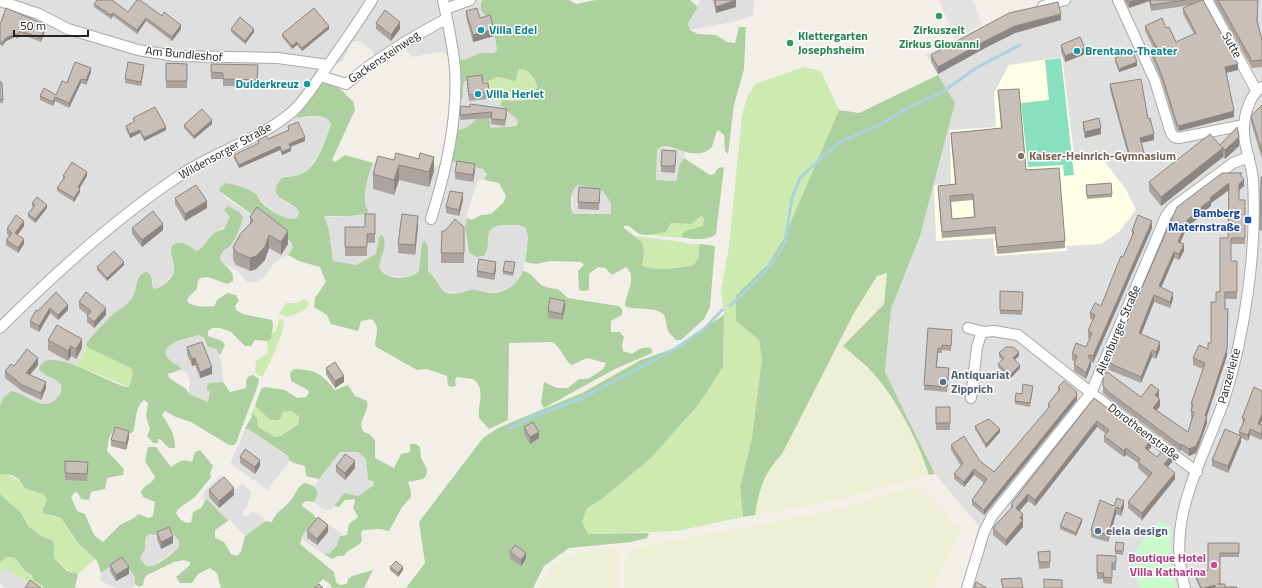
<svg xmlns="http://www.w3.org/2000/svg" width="1262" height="588" viewBox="0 0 1262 588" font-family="'Titillium Web',sans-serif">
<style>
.residential{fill:#e0dfdf}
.education{fill:#ffffe5}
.farmland{fill:#eef0d5}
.grass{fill:#cdebb0}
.forest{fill:#add19e;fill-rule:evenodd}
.park{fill:#c8facc}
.pitch{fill:#88e0be}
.parking{fill:#e2e2e2}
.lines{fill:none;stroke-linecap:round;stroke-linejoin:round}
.stream{stroke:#aad3df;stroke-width:3}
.minor-casing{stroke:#a9a9a9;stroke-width:12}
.minor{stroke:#fff;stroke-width:10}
.wall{fill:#aba49e;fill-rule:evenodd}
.shaded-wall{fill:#8b8681}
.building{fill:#c7bfb8;stroke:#8b8681;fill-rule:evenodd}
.leisure-dot{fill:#2e9e5b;stroke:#fff;stroke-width:1.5}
.culture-dot{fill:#0f9aa8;stroke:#fff;stroke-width:1.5}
.education-dot{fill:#8d6e63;stroke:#fff;stroke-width:1.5}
.transit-dot{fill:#1a4fb4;stroke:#fff;stroke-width:1.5}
.service-dot{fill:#5c6f8a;stroke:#fff;stroke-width:1.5}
.hotel-dot{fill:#d1479c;stroke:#fff;stroke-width:1.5}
.labels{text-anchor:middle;stroke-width:3;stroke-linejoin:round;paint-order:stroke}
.culture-label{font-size:12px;font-weight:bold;fill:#0d838f;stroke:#fff;text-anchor:start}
.leisure-label{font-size:12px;font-weight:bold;fill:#27864d;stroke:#fff}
.street-label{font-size:12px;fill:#222;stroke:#fff}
.education-label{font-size:12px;font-weight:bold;fill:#785e54;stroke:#fff;text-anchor:start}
.transit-label{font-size:12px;font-weight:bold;fill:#164399;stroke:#fff;text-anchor:end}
.service-label{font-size:12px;font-weight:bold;fill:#4e5e75;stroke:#fff;text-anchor:start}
.hotel-label{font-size:12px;font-weight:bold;fill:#b23c85;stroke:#fff;text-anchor:end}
</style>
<rect width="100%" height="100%" fill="#f2efe9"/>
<g class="residential">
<path d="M0,0H483L481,3L484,13L493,25L497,50L494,53H480L465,60L449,59L446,53L441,52L412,57L406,50H400L372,59L374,54L372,50L359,41L352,42L343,61L337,64L333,63L297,118L323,117L329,121L331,124L320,151L309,168L299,175L286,176L279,182L278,185L277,192L281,200L294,207L299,212L297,218L292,219L281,217L261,201L255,193L247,189L228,183L219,188V191L226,198L291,242L293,248L288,255L274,263L264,278L256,282H247L238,271L222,263L220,260L221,254L231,245L236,237L243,220L226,212L230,217L227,225L208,238L202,249L196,251L185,243L172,257L175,264L174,271L164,284L154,289L152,277L146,272L137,280L135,292L131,300L113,314L89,339L84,352L76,365L45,374L54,378L61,385L59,395L52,403L44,405L11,391L3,398L0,406Z"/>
<path d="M699,0H754L753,16L732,22L690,30L688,23L698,7Z"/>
<path d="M1072,0H1262V588H962L979,526L935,474L885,372L891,309L920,236L955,103L926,55L1013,11Z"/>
<path d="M467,80H480L486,82L500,105L517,119L518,124L501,128H491L489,117L478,115L469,127L463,129L454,130L456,103L463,97V85Z"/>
<path d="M660,147L680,149L685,152L684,158L674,181L656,180L657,150Z"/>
<path d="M376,158L432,167L437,166L444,160L483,169L486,171V178L477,182L467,214L465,231L468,251L480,257L486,253L487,234L492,228L505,225L523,226L527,230L528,238L523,271L516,282L509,288L490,293L473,290L454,293L446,292L438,284L434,275L428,271L427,242L419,271L406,277L389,276L380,269L379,262L382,257L379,237L376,254L372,258L356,265L333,261L329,230L324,216L332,217L363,215L367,209L364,204L365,196L370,170Z"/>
<path d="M579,185L603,191L611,204V214H573L572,191L575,187Z"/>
<path d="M199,335L202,336L205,344L218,351L222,366L223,382L214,383L208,402L189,394L190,381L187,374L168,359L166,352L167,349L172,344Z"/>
<path d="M246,428L291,459L268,490L231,464L232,459Z"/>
<path d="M343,451L358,452L364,456L367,463L368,480L373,481L374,485L357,496L344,493L331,510H325L314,502L317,490L315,485L337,453Z"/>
<path d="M221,475L236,490L240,485L243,484L251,492L248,504L242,513L244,516H248L253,511L265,519L264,524L247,536L244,535L231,521L221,515L209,502L202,497L207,488Z"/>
<path d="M320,519L341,533L340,540L330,553L324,554L303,540L304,533L315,522Z"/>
<path d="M169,529L179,541V547L156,564L150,567L146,566L140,558L146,543V536Z"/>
<path d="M122,560L135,577L136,582L134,586L130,588H117L110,586L100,580L101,573L116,562Z"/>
<path d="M5,569L9,570L36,588H5L0,583V573Z"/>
</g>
<path class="education" d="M1062,57L1074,154L1101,157L1125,188L1136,210L1119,232L1101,244L1066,246L1067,251L995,256L993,238L936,241L934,185L951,184L950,130L996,127L994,93L1009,65Z"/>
<g class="farmland">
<path d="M888,273L884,304L843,346L873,374L900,412L921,450L929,475L837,500L755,515L759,491L768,470L782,454L854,313L877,276Z"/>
<path d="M915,485L962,530L934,588H624V565L627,557L631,551L644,546L825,512L860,503Z"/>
<path d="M618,548V588H538L549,570L562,558L586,551Z"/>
</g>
<g class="grass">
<path d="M804,67L821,71L839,110L783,240L768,264L736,295V321L759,340L762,359L752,438L740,487L743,517L677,531L587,534L582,522L587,508L602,499L652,457L699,404L723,367L724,315L721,290L729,246L742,115L747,97L755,84Z"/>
<path d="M519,69C528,68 538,80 536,89C531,95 523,103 514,102C508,102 507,101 501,103L500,105L486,82L497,77L511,81Z"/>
<path d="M699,216L704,218L703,226L681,236L684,238L651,235L669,227L671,223L691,224Z"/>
<path d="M636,236L682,242L689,244H701C697,250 702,260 695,265C692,267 654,270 650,269C647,269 645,267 642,265Z"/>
<path d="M304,299L309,302C309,312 295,313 288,317L279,314L286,303H297Z"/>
<path d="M279,319H283C288,328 268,365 263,376H259L255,372L256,361L268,353L267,341L271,339L272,333L276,331Z"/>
<path d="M86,345L131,368L133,374L129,387L76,365L84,352Z"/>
<path d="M255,406L269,419L273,421L282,416L283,412L292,411L297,414L299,422L278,437L272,436L258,427L256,416H250Z"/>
<path d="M0,474C20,475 25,488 43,494L47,500L45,506L49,516L61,518L79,544L95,559L78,574C67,572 62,564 54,558V544L49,538L40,535L28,526L21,513L0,494Z"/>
<path d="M7,557L15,558C19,562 21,567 25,571C30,577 40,581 44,588H36L9,570L5,569L0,573V562Z"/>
</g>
<g class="forest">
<path d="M483,0H569L576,4L596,0H690L698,7L688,23L690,30L698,34L716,35L727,42L735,43L739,27H746L744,69L734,105L728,154L725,151L724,135L718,130L716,133L712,147C692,166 669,136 657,150L656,180H658L674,181L676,180L680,164L684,158L710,175L714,174L718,168L724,167L716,234C708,241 694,239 684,238L681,236L685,231L703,226L704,218L701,216L691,224L671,223L666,232C658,233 649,237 640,234C634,232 630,223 624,226V228L642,242L644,253L642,265C649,272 685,268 694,265L699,257V246L701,244L715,246L710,307L704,319L681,340H676C673,336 668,333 667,328C666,324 666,319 664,315C657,306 634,311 625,306C625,295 638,278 626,267L612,275L605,268L598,267L589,274V290L583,291L579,290L578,271L584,265L581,262L551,261L536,264L525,262L528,238L526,228C520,224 514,225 507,225C478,226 494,241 484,256L477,257L469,253L465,227L467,218L472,220L481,215L491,214L503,203L506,196L499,183L484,180L487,174L483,169L448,161L454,130C466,130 472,125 478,115L489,117L491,128L515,126L518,124L517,119L500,105L503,100C517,101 530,104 537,86C535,78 528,68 519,69L515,81L497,77L486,82L480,80L465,81L463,85V97L459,103L458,60H465L480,53H494L497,50L493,25L481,10V3ZM579,185L603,191L611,203V214H573C570,206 569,189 579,185Z"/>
<path d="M938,75L955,103L920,236L891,309L885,372L935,474L929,475C918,441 897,400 873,373C864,363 853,355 843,346L884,304L887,273L877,276L854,313L782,454C763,475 760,487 755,515L743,517L740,487L752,438L762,359L759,340L736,321V295L768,264L783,240L839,110L859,113Z"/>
<path d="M330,83C340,86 344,94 353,101L355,110L332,160L335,162L345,155L373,163C369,172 360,203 368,210L367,214L349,216H324L329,230L333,261L356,265L376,254L379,237L382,235C390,247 377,259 380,269C388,281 409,280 419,271L422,243L425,241L428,247V271C436,277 439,288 445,292C453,296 462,292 470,290C476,289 482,292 489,293C504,294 517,285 523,271C539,275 533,288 558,289L568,298L618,306L622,309V315L611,321V332H620L624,337L622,345L623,351L632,354C638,350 644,345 652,349V353L615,369L544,408L541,403L544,382L557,388H568L579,379H588L603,369L606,363L587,358L572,365C563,360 562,347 552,342L509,343L508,420L489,429L479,418C477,405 487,389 473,379L457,377L455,380L456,386L451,387L448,385L447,376L427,369L417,370L378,348L375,345C375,335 382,327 371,319L361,321L358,331L331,324L327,315L314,307L315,298L326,282L320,267L299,261L288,255L293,248L291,242L219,191L220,187L226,183C233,184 248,188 253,192C257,194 258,198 261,202C269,210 286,222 297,218L299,212L297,209C287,199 265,198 282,178C288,176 295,177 301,174C318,167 325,140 331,124C326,112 307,117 297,118L295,114L317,84Z"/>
<path d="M228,206L239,212L243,217C242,224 235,241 230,246C227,249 222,251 221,255C216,264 235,266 233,281L227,284L208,277L200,278C196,282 199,286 196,290C192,294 188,296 187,301C191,307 207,307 214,306L218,299L228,293L236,295L239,301L235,306L236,310L243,314L272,320L273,325L271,339L267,341L255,340L251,346H245L231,332L220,328H212L208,331V336L222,341L225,345L220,355L216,349L207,346L204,338L199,335C190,338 159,343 167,357C170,362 178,365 182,369L168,374L169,378L186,389L189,394L208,402L210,392L207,389V386L210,383L223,382L230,392L246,388V380L249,376L253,375L259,379L258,385L236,443L234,445H229L191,422L176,417L165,411L162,415C169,425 175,434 175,448H169L160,439H158V443H153L147,436L150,429L146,417L148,403L144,400C134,408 137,422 133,432L129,434L114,429L109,438L107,451L124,469L123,475L107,478L105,489L91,492L89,500L81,499L78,493L75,492L71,497L77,511L85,514L94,535L103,542L120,525L134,518L138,514L149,518L153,516L155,502L143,497L141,492C144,485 152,484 155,477L145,461L148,447H156L171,467C181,461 180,459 192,462L195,452L200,450L213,466L210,473L211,477L195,497L178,509L176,513C179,518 184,525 191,522L193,512L201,508L206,499C215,505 219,515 229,520L215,530V538L224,542L231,554L237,556L241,552L245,536L266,521L272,522C275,512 285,508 291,500C296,494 298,484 306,483L315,487L318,493L314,502L306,501L302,504V506L313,514L317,520L304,533L300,544L334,572L336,582L340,585L347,584L348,579L352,576L373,570L364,588H332L330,584L323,579L314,588H221L217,573L210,568L198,574L192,583H180L176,577L190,565V562L184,560L174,562L147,575L144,579L143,585L139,587L135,584V577L122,560L116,562L101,573L97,561L79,544L61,518L43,513V508C47,502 48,500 43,494L25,488L19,479L12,475L0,474V406L3,398L11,391C27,393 42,413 56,399C60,395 62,391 61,385C55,376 44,377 39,369C47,341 112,387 129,387L133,374L131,368L89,348L86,345L87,342C95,332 104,323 113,314C119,309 128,305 132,298C138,289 134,276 146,272C155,276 150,282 154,289C159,288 162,286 166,283C183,267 168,262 172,246C181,240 188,244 196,251C205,248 205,241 212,235C216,231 220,231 224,229L230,217L224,210ZM169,529L179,541V547C172,554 155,569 146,566L140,558L145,549L146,536L151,534L157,535Z"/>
<path d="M724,315L723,367L699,404L652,457L602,499L587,508L582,522L588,534L649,533L647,538L631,542L569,548L544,566L533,588H406L425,563L419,522L483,438L498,428L582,393L641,360L672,349Z"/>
<path d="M294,369C316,370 321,373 335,390L348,385L355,396L367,401C370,412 356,422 364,432L369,434L375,440V458L394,468L401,454L410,452V444H416L420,447L421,458L427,469L426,476L423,479L408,482L411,492V497L402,507L389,531L379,529L363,530L361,533L362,541C357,549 348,548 344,556H338L332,559L324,554L330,553L337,545L340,536L347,535L349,524L358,517L353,508L355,501L354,499L345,500L339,507L334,506L344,493L358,496L374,485L373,481L368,480L366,459L358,452H340L319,479L306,476L305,466L294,463L290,461L288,456L248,429H245L253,414L257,418L258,427L275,437L280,436L298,424L299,417L292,411L283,412L281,418L278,420H270L255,406L261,389L265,387L285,390L297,398L306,397L309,393L308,390L291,381L290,373Z"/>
<path d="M0,494L21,513L28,526L40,535L52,540L54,544V558L67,571L78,574L75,588H44L42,585L34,581L32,576L25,571L15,558L7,557L0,562Z"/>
</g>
<path class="park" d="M1159,521L1171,527L1170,555L1176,588H1140C1138,581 1134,574 1132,567C1129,553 1151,531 1159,521Z"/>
<path class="pitch" d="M1061,58L1074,175L1064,176L1063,165L1028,167L1021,103L1049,100L1045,60Z"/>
<path class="parking" d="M939,0H973L982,25L955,39Z"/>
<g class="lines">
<g class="stream">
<path d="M730,306L763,274L779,253L785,243L792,198L800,178L818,161L840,142L879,125L908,108L944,91L976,68L1020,45"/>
<path d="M508,430L529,418L580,399L677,348L705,328L722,310"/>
</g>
<g class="minor-casing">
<g id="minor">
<path d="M1118,0L1155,81L1171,133L1174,137L1179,138L1244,125"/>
<path d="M1207,0L1256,90"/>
<path d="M0,1L39,14L68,29L138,50L175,56L278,58L328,65"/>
<path d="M1043,6L1065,0"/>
<path d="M445,9L470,0"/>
<path d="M321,76L346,84C376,59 412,37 446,19"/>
<path d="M431,219C446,171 458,120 455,69C453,46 448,23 443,0"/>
<path d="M0,328C57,271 118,216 185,172C220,150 262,138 293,111C304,101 312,88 321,75C338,51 356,26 372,0"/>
<path d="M968,328L984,332"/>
<path d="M971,398L977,347L981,334L984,332L994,331L1018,335L1095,396L1197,472"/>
<path d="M967,588L984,532L992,516L1091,393L1166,216L1172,208L1233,163L1249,157"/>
<path d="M1185,588C1165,520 1201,465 1223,403C1235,367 1243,329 1248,291C1253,255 1255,217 1253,180C1252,163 1243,146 1244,129C1244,115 1250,94 1262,87"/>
</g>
</g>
<use href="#minor" class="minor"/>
</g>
<g class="wall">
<path d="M713,0H736V7L716,13Z"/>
<path d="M1124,0H1203L1238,70L1226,73L1234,117L1179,131L1177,130L1161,79L1152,58V52L1155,51L1145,31V26L1166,28L1176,42L1194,34L1183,14V8L1191,5L1151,11L1149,1L1129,8Z"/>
<path d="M1215,0H1258V22L1262,40V67L1252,68L1215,2Z"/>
<path d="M94,4L128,12L162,16L181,29L172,41L146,21L137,34L113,16L111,19L94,7Z"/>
<path d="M466,11L480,18L494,36L473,42L466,17Z"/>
<path d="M1061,20L1015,33L987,47L938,74L931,61V55Z"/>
<path d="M0,22L46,28L41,42L20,34L18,39L15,37L6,41L2,46L0,45Z"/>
<path d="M376,23L400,29L391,41L376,29Z"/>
<path d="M231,29L254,32L245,44L231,32Z"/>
<path d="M329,29L302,51L297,45L292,49L282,37V34Z"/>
<path d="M1061,45L1085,54L1065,62L1061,51Z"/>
<path d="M1115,58L1137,66L1119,72L1115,62Z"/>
<path d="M166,63L187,64V88H166Z"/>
<path d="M211,64L258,65L257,87L223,86V79H211Z"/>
<path d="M144,68L141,86L125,83V79Z"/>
<path d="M91,72L86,85L81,83L69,108L55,101L53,106L40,100V96L56,95L67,83Z"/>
<path d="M467,77L483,83L489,92V99L469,101L467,84Z"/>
<path d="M0,81L2,83L3,103H0Z"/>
<path d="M1110,84L1148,119L1154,140L1142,143L1144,159L1130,162L1110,90Z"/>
<path d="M998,90L1026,170L1065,241V248L997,254L995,234L942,238L938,193V186L955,184L951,139V133L1001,128ZM973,200L974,217L952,219L951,202Z"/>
<path d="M1262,105V159L1251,122V116Z"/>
<path d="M461,106L470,107L507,114L505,126L491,124V118L460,120Z"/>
<path d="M133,118L166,130L144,141L140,133L130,138L126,129V126L134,122Z"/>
<path d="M1083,122L1101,134L1085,138L1083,129Z"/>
<path d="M212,124L194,139L184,128V125Z"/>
<path d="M288,126L305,141L291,147V151L282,155L280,150L239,168L234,158V155L258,144V140L268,139L288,130Z"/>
<path d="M1220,145L1239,146L1225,159L1223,157L1161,206L1149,191V182Z"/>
<path d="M662,150L676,151L675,173L661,172Z"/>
<path d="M419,159L434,171L429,187L399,180L394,195L373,189V174L394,160Z"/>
<path d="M475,171L473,182L455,179V172Z"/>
<path d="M63,176H87L79,188L80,192L74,202L57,191V188L63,179Z"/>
<path d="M1242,176L1244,186L1239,190V200H1245V244H1231V261H1237V299H1225L1227,356L1207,416V423L1200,444L1196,453L1189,456L1181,450L1180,451L1110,399L1103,393V379L1141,397L1159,396L1158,398L1160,406L1156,410L1188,432L1192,418H1191V404L1203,369L1193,365V358L1208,349L1211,343L1216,302L1220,292L1228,238L1229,190L1211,203V206L1202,213V215L1187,227L1180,243L1184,251L1179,260L1174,258L1161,287L1173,299L1170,308L1154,302L1141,334L1160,349L1156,359L1152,357L1141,383L1109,370V363L1177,207Z"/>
<path d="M1111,183L1112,197L1087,199L1086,188Z"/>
<path d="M600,195L599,210L578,209V202Z"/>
<path d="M175,198L207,208L185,221L175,204Z"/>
<path d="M463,200L459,216L446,213V207Z"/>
<path d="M32,203L47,208L35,223L28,217V214L33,207L32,206Z"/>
<path d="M375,214V243H367V256H345V227H365Z"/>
<path d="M250,217L288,244L281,255L269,248L265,260L256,269L250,271L236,265L233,260V247L250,224Z"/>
<path d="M24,226L18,235L24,244L18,253L6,245V240L9,236L7,234V229Z"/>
<path d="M418,226L415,255L398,253V244Z"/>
<path d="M464,227V263H441V253L445,231Z"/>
<path d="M132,228L163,230L142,247L132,234Z"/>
<path d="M1152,228L1093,363L1091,362V366L1086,379L1074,371V364L1075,362L1072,360V354L1086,347L1090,339L1088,338V331L1093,320L1090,319V313L1101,306L1132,237V231Z"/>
<path d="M124,265L107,281L97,270V267Z"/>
<path d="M515,266L513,276L503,274V271Z"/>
<path d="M496,269L494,280L477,277V271Z"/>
<path d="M1000,291L1023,292L1022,315L1000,314Z"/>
<path d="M56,292L68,310L58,320L50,313L39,332L30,327V321L38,311Z"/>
<path d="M79,302L106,315L94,328L87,322V315L79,308Z"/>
<path d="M565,308L562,320L548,318V311Z"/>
<path d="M928,328L952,335L951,351L942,350V353H938L937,367L949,372L947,392L924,390Z"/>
<path d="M48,340L82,348L76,359L71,356L68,361L48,350Z"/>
<path d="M187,347L212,374L200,378L195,365L192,366L187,354Z"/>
<path d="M999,353L1019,356L1015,360L1020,368L1010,379L998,367V364L1002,360L999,357Z"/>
<path d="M38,365L30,375L46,388L41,400L22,391L5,378V371L14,366Z"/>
<path d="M326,368L344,382L335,388L326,374Z"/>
<path d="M1058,387L1077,400L984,515L972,505V500L984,483L974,475L964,487L954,479V474L961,466L951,450V445L980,461L994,472L1048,409V404L1058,391Z"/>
<path d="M1033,389L1030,407L1015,404V401L1022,394Z"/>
<path d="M1262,391V420L1260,425H1262L1261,440L1250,435L1248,441L1241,438V442L1228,473L1212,466V460L1239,435V432L1243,424L1242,418Z"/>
<path d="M1094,398L1151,447L1148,450L1157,457L1172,462L1168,467L1175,479L1142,520L1128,508V502L1148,477L1138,468V463L1126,455L1124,457L1104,442V436L1106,434L1097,427L1035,506L1028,501L1019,511L1023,527L1006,546L993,535V528L1011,508V504Z"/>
<rect x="936" y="407" width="14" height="23"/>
<path d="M975,426L1000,432L986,448L975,429Z"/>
<path d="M524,427L539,438L530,444L524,434Z"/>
<path d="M129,438L126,450L111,446V440Z"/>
<path d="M240,457L260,466L255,474L240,463Z"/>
<path d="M336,466L355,468L345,480L336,472Z"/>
<path d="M88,468L87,481L65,480V473Z"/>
<path d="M209,490L234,495L219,508L209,497Z"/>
<path d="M1114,506L1124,507L1121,516L1116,514L1108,542L1091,537V530Z"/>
<path d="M1082,522L1076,536L1060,529V526Z"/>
<path d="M307,531L328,532L317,545L307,538Z"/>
<path d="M157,532L173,543L161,549L157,539Z"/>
<path d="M1208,543H1239V557H1220V584L1225,587L1237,588H1200L1195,577V574L1208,570Z"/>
<path d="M1124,546L1123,555L1115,554V551Z"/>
<path d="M1050,551V568L1039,569L1038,552Z"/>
<path d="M510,552L526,559L521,566L510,559Z"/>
<path d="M1097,555L1116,556V570H1112V584L1103,583V579H1097Z"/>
<path d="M110,565L129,574L116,581L110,571Z"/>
<path d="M390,567L403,570L398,577L390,570Z"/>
</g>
<g class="shaded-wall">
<path d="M736,0V7L716,13V7Z"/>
<path d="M1136,0H1149V1L1129,8V2Z"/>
<path d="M113,13V16L111,19V15Z"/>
<path d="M1061,14V20L1015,33L987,47L938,74V67L987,40L1015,26Z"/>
<path d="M146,18V21L137,34V30Z"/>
<path d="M400,22V29L391,41V35Z"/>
<path d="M46,25V28L41,42V38Z"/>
<path d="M181,25V29L172,41V37Z"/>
<path d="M329,26V29L302,51V48Z"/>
<path d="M254,29V32L245,44V41Z"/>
<path d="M494,29V36L473,42V35Z"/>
<path d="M15,34V37L6,41L2,46V43L6,38Z"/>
<path d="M297,42V45L292,49V46Z"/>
<path d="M1085,48V54L1065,62V56Z"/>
<path d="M1137,62V66L1119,72V69Z"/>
<path d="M1238,64V70L1225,73V67Z"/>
<path d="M144,65V68L141,86V82Z"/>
<path d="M91,68V72L86,85V80Z"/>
<path d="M81,79V83L69,108V103Z"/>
<path d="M55,97V101L53,106V102Z"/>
<path d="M1234,111V117L1179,131V126Z"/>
<path d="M212,120V124L194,139V136Z"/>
<path d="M166,127V130L144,141V138Z"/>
<path d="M1101,128V134L1085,138V132Z"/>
<path d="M140,130V133L130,138V134Z"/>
<path d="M1154,134V140L1140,143V138Z"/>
<path d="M305,137V141L289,147V144Z"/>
<path d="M1239,137V146L1225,159V150Z"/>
<path d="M280,146V150L239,168V165Z"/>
<path d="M291,148V151L282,155V152Z"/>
<path d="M1223,148V157L1161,206V197Z"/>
<path d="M1144,153V159L1130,162V157Z"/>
<path d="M434,157V171L429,187V172Z"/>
<path d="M475,164V171L473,182V175Z"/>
<path d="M399,165V180L394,195V180Z"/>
<path d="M87,172V176L78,191V187Z"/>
<path d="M1244,180V186L1239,190V184Z"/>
<path d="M1229,183V190L1211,203V206L1202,213V215L1187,227L1178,248V242L1187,220L1201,207L1210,198Z"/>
<path d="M80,189V192L74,202V198Z"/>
<path d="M463,193V200L459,216V210Z"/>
<path d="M207,201V208L185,221V214Z"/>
<path d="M47,205V208L35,223V219Z"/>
<path d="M418,216V226L415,255V245Z"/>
<path d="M24,221V226L15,238V233Z"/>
<path d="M1152,221V228L1093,363V356Z"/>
<path d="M163,224V230L142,247V240Z"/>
<path d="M288,231V244L281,255V242Z"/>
<path d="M269,235V248L265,260L256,269L250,271V258Z"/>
<path d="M24,239V244L18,253V248Z"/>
<path d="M1184,244V251L1179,260V254Z"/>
<path d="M1174,252V258L1159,293V286Z"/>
<path d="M124,262V265L107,281V278Z"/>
<path d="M496,262V269L494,280V274Z"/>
<path d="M1173,293V299L1170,308V302Z"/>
<path d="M1154,295V302L1139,340V333Z"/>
<path d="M565,301V308L562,320V314Z"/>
<path d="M68,305V310L58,320V315Z"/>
<path d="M50,308V313L39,332V326Z"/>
<path d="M106,308V315L94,328V322Z"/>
<path d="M1228,309L1227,356L1205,422V416Z"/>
<path d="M82,339V348L76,359V349Z"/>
<path d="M1160,342V349L1156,359V352Z"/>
<path d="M71,346V356L68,361V351Z"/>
<path d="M1152,350V357L1141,383V377Z"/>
<path d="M1019,352V356L1013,361V358Z"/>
<path d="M38,358V365L26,379V373Z"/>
<path d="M195,358V365L192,366V359Z"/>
<path d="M1091,360V366L1086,379V373Z"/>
<path d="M1020,365V368L1010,379V375Z"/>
<path d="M212,367V374L200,378V372Z"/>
<path d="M344,376V382L335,388V381Z"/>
<path d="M46,382V388L41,400V393Z"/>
<path d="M1159,390V396L1155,402V395Z"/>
<path d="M1077,395V400L984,515V510Z"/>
<path d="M1160,399V406L1153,415V408Z"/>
<path d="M1262,414V420L1258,430V424Z"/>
<path d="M1207,416V423L1196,453L1189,456V449Z"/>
<path d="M1097,421V427L1035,506V500Z"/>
<path d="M1000,429V432L986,448V444Z"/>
<path d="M1250,429V435L1248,441V435Z"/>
<path d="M129,431V438L126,450V443Z"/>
<path d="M1262,431V437L1261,440V434Z"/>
<path d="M539,432V438L530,444V437Z"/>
<path d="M1241,436V442L1228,473V466Z"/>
<path d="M1151,440V447L1145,454V448Z"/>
<path d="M1181,444V450L1180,451V445Z"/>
<path d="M1126,448V455L1124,457V451Z"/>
<path d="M1172,455V462L1164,471V464Z"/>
<path d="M260,460V466L255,474V467Z"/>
<path d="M355,461V468L345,480V473Z"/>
<path d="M974,469V475L964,487V482Z"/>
<path d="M1175,473V479L1142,520V513Z"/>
<path d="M234,488V495L219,508V501Z"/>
<path d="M1028,494V501L1016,515V508Z"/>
<path d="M1124,501V507L1121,516V509Z"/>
<path d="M1116,507V514L1108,542V535Z"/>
<path d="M1023,514V527L1006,546V540L1020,518Z"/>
<path d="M1082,519V522L1076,536V533Z"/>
<path d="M328,525V532L317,545V539Z"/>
<path d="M173,536V543L161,549V542Z"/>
<path d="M526,553V559L521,566V560Z"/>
<path d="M129,567V574L116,581V575Z"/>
<path d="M403,567V570L398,577V573Z"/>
<path d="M1215,585V588H1204Z"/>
</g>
<g class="building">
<path d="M97,0H112L128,12L137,0H140L162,16L164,12L181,25L172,37L146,18L137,30L113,13L111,15L94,4Z"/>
<path d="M715,0H736L716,7Z"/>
<path d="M1127,0H1136L1129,2Z"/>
<path d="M1150,0H1186L1151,5Z"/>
<path d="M1202,0H1203L1238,64L1225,67L1234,111L1179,126L1177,124L1161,73L1152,52L1158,50L1145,26L1162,18L1166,28L1169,27L1176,42L1196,33L1183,8Z"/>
<path d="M1218,0H1258L1257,21L1262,40V60L1252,61Z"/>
<path d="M1058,2L1061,14L1015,26L987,40L938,67L931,55L1009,13Z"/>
<path d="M6,8L46,25L41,38L20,31L18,35L15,34L6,38L2,43L0,42V22H1Z"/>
<path d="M314,8L329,26L302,48L297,42L292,46L282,34Z"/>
<path d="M477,8L480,18L490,15L494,29L473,35L466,11Z"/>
<path d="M385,10L400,22L391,35L376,23Z"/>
<path d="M240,17L254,29L245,41L231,29Z"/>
<path d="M1080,37L1085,48L1065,56L1061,45Z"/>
<path d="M1133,52L1137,62L1119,69L1115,58Z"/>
<path d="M75,62L91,68L86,80L81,79L69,103L55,97L53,102L40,96L44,88L56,95L62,81L67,83Z"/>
<path d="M128,62L144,65L141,82L125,79Z"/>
<path d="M166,63L187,64V81H166Z"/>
<path d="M211,64L258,65L257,80L223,79V73L211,72Z"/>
<path d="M482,75L483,83H488L489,92L469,95L467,77Z"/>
<path d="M1141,79L1148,119L1150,118L1154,134L1140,138L1144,153L1130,157L1110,84Z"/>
<path d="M0,81L2,83L3,100H0Z"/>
<path d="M1019,89L1026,170L1059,168L1065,241L997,247L995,227L942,232L938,186L956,184L951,133L1002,128L998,90ZM973,194L975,217L952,219L950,196Z"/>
<path d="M470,104L507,109L505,120L491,119L492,112L460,115L461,106L470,107Z"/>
<path d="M1262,105V152L1251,116Z"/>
<path d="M155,107L166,127L144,138L140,130L130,134L126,126L135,121L133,118Z"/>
<path d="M202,109L212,120L194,136L184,125Z"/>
<path d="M1099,118L1101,128L1085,132L1083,122Z"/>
<path d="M298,122L305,137L289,144L291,148L282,152L280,146L239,165L234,155L259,143L258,140L266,136L268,139L289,130L288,126Z"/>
<path d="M1237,127L1239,137L1225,150L1221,146L1223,148L1161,197L1149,182L1210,134L1220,145Z"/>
<path d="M662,150L676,151L675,166H661Z"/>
<path d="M396,153L419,159L420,153L434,157L429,172L399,165L394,180L373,174L378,156L394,160Z"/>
<path d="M457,161L475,164L473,175L455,172Z"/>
<path d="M72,162L87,172L78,187L80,189L74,198L57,188L65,177L63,176Z"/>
<path d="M1222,173H1242L1240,174L1244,180L1239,184V200H1245V238H1231V261H1237V292H1225V309H1228L1227,349L1205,416H1207L1200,438L1196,446L1189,449L1181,444L1180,445L1110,393L1103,386V379L1106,371L1141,397L1151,384L1159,390L1155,395L1160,399L1153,408L1188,432L1194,412L1191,411L1193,404H1191L1205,363L1193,358L1199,345L1208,349V343H1211V302H1216V292H1220V238H1228L1229,183L1210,198L1211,200L1201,207L1202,209L1187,220L1178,242L1184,244L1179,254L1174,252L1159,286L1173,293L1170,302L1154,295L1139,333L1160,342L1156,352L1152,350L1141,377L1109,363L1177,207Z"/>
<path d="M1261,177H1262V230H1260Z"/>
<path d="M1111,183L1112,194L1087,196L1086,185Z"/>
<path d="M196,185L207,201L185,214L175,198Z"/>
<path d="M579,187L600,189L599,203L578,202Z"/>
<path d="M450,191L463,193L459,210L446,207Z"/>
<path d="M37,197L47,205L35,219L28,214L35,205L32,203Z"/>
<path d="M257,207L288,231L281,242L269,235L265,247L256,256L250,258L236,252L233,247L241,233L253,221L250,217Z"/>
<path d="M153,211L163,224L142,240L132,228Z"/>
<path d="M365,214H375V234H367V247H345V227H365Z"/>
<path d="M402,214L418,216L415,245L398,244Z"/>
<path d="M16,215L24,221L15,233L24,239L18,248L6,240L12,233L7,229Z"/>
<path d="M1138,215L1152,221L1093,356L1089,355L1088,357L1091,360L1086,373L1074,364L1077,356L1072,354L1076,343L1086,347L1092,333L1088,331L1095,315L1090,313L1095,303L1101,306L1121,256L1123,257L1134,232L1132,231Z"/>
<path d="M455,219L464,227V253H441L442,231H445Z"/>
<path d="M114,251L124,262L107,278L97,267Z"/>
<path d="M479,259L496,262L494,274L477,271Z"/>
<path d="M505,261L515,262L513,273L503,271Z"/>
<path d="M1000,291L1023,292L1022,311L1000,310Z"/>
<path d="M56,292L68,305L58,315L50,308L39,326L30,321L36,310L38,311Z"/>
<path d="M86,292L106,308L94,322L87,316L91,311L79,302Z"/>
<path d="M550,298L565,301L562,314L548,311Z"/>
<path d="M57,325L82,339L76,349L71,346L68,351L48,340Z"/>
<path d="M928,328L952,330L951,346L942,345V348H938L936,367L949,368L947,387L924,385Z"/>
<path d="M202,342L212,367L200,372L195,358L192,359L187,347Z"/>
<path d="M1006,347H1013L1019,352L1013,358L1020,365L1010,375L998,364L1004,358L999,353Z"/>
<path d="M27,349L38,358L26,373L46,382L41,393L22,385L5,371L11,364L14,366Z"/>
<path d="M335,362L344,376L335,381L326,368Z"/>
<path d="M1064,381L1076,391L1077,395L984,510L972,500L987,479L974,469L964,482L954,474L963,463L951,445L964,436L980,461L994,472L1050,406L1048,404L1060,389L1058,387Z"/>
<path d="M1023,384L1033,386L1030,403L1015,401L1016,393L1022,394Z"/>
<path d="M1254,387L1262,391V414L1258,424L1262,425V431L1261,434L1250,429L1248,435L1239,432L1245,419L1242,418Z"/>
<path d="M1094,398L1151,440L1145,448L1157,457L1163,449L1172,455L1164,464L1175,473L1142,513L1128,502L1152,473L1138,462L1140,459L1126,448L1124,451L1104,436L1109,430L1097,421L1035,500L1028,494L1016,508L1023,514L1020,518L1023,520L1006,540L993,528L1013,506L1011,504Z"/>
<rect x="936" y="407" width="14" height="16"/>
<path d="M989,419L1000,429L986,444L975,426Z"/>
<path d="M533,422L539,432L530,437L524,427Z"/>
<path d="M115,427L129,431L126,443L111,440Z"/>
<path d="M1225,429L1241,436L1228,466L1212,460Z"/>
<path d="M245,449L260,460L255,467L240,457Z"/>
<path d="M345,454L355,461L345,473L336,466Z"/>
<path d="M65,461L88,462L87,474L65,473Z"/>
<path d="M224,477L234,488L219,501L209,490Z"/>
<path d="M1117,498L1124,501L1121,509L1116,507L1108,535L1091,530L1100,500L1114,506Z"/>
<path d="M1066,512L1082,519L1076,533L1060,526Z"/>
<path d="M318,517L328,525L317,539L307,531Z"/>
<path d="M169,527L173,536L161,542L157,532Z"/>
<path d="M1116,542L1124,543L1123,551H1115Z"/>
<path d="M1208,543H1239V553H1220V584H1218H1225V587H1237V588H1215V585L1204,588H1201L1195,574L1208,570Z"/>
<path d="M515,545L526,553L521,560L510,552Z"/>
<path d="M1050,551V562H1039L1038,552Z"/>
<path d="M1097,555L1116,556V563H1112V578L1103,577L1104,573H1097Z"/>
<path d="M122,557L129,567L116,575L110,565Z"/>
<path d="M396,561L403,567L398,573L390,567Z"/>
<path d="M1021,578L1023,588H1003L1001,579Z"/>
<path d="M1044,579L1062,580V588H1044Z"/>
<path d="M30,580L41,588H25Z"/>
<path d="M976,582L987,588H974Z"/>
<path d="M319,584L323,588H314Z"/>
</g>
<g class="leisure-dot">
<circle cx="939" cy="16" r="4"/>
<circle cx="790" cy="43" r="4"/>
</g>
<g class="culture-dot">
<circle cx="481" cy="30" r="4"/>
<circle cx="1077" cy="51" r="4"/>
<circle cx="307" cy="84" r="4"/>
<circle cx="478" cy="94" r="4"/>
</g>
<circle class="education-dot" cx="1021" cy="156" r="4"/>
<rect class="transit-dot" x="1244" y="216" width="8" height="8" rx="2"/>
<g class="service-dot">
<circle cx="943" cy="382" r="4"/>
<circle cx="1098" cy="531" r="4"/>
</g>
<circle class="hotel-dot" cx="1214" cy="565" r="4"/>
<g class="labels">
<g class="culture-label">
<text x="489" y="34">Villa Edel</text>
<text x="1085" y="55">Brentano-Theater</text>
<text x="299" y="88" text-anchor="end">Dulderkreuz</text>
<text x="486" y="98">Villa Herlet</text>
</g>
<g class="leisure-label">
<text x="939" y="34">Zirkuszelt<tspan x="939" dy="14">Zirkus Giovanni</tspan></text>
<text x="798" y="40" text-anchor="start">Klettergarten<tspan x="798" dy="14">Josephsheim</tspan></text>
</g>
<g class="street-label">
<text transform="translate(1232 45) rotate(61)" y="4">Sutte</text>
<text transform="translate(184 54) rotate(5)" y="4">Am Bundleshof</text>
<text transform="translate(384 57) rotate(-34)" y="4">Gackensteinweg</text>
<text transform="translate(225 151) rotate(-29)" y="4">Wildensorger Straße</text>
<text transform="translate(1118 330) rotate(-67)" y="4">Altenburger Straße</text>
<text transform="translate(1229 376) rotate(-75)" y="4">Panzerleite</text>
<text transform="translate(1144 432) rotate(37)" y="4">Dorotheenstraße</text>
</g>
<g class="education-label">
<text x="1029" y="160">Kaiser-Heinrich-Gymnasium</text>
</g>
<g class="transit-label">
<text x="1240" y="217">Bamberg<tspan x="1240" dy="14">Maternstraße</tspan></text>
</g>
<g class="service-label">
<text x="951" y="379">Antiquariat<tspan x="951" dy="14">Zipprich</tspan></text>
<text x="1106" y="535">elela design</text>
</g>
<g class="hotel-label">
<text x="1206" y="562">Boutique Hotel<tspan x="1206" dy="14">Villa Katharina</tspan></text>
</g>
</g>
<path d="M14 30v6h74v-6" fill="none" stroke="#222222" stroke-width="2"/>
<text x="20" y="30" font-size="12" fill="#222222" stroke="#ffffff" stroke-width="3" paint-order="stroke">50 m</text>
</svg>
